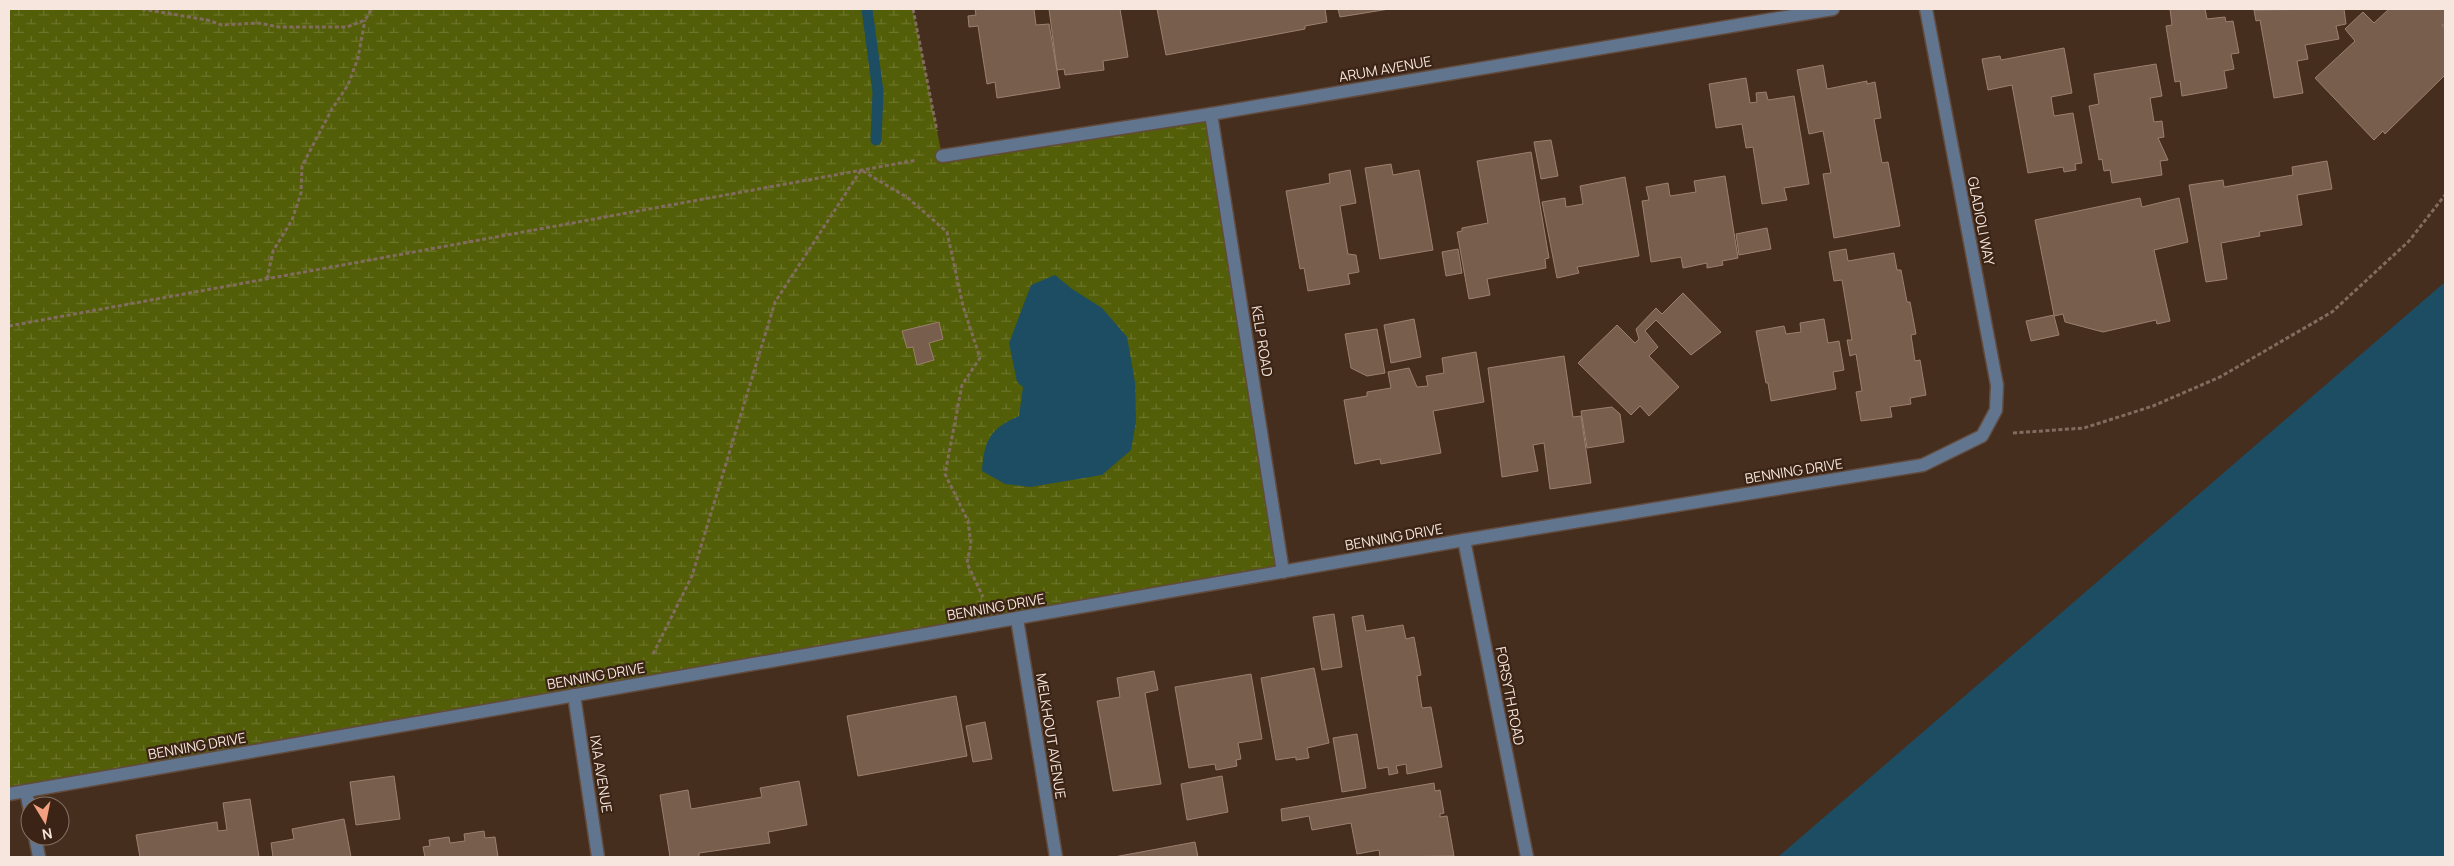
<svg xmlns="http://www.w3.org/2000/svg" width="2454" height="866" viewBox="0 0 2454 866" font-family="Manrope,sans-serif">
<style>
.wetland{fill:url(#wetland-marsh)}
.water{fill:#1d4d63}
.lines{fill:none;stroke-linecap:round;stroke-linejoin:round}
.stream{stroke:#1d4d63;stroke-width:11}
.building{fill:#785e4d;stroke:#9c806f}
.minor-casing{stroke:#624b3d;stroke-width:15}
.path{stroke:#816c5f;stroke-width:3;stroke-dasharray:4 2.5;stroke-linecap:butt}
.minor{stroke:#61758f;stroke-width:12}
.labels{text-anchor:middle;stroke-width:4.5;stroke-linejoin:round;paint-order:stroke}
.street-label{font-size:14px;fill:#f6e6dd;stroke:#3b2415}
</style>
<defs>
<pattern id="wetland-marsh" width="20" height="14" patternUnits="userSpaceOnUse" patternTransform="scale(1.25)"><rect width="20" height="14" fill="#535e08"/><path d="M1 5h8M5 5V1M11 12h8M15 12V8" fill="none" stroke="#6c752c"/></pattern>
</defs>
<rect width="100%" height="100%" fill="#462e1f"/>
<path class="wetland" d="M9,9H913L942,156L1211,114L1283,572L9,794Z"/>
<g class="water">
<path d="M1055,275L1072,289L1102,308L1127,337L1135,382L1136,421L1131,450L1102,475L1030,487L1005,484L982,471C984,441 990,428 1019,416L1023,387L1017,382L1009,343L1031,285Z"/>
<path d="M2445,282V857H1778Z"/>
</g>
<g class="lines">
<path class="stream" d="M867,9L878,92L876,140"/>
</g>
<g class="building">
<path d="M975,9H1034L1036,25L1049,24L1060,88L997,98L995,82L987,84L978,26L969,27L968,16L976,15Z"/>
<path d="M1049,9H1120L1128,57L1103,61L1104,70L1065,75L1064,69L1057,70Z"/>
<path d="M1157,9H1325L1327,22L1305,26V29L1166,55Z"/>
<path d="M1338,9H1389L1340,17Z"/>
<path d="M2170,9H2205L2207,19L2225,17L2226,22L2233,21L2239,53L2231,54L2234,69L2224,71L2227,88L2182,96L2180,81L2175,82L2166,26L2172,25Z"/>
<path d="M2344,9L2346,24L2336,26L2339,39L2305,45L2308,59L2297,61L2303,93L2274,98L2260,20L2256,21L2254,10Z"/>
<path d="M2389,9H2445V25H2442L2445,29V75L2385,134L2383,131L2374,140L2315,78L2355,41L2345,29L2363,12L2374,23Z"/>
<path d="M2064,48L2072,93L2051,97L2054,116L2073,113L2082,163L2075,164L2076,170L2064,172L2063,167L2028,173L2012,85L1988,90L1982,59L2000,56L2001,60Z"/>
<path d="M2156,64L2162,96L2150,98L2154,122L2162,121L2164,137L2158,138L2168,160L2160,161L2162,175L2112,183L2110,170L2104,171L2102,159L2099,160L2089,106L2099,104L2094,74Z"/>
<path d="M1823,65L1827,89L1867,81V84L1875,82L1881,118L1874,119L1882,163L1888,162L1900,226L1834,238L1823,174L1831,173L1823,131L1809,134L1797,70Z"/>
<path d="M1746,78L1750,103L1757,102L1756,93L1766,92L1768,100L1794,96L1809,184L1784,188L1787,200L1762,204L1753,147L1746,148L1742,124L1716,128L1709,84Z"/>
<path d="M1551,140L1558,176L1541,179L1534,142Z"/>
<path d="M1531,152L1549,258L1545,259L1546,268L1487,279L1490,295L1469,299L1457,232L1462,231V228L1488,223L1477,161Z"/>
<path d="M2327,161L2332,189L2297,195L2302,225L2259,232L2260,236L2221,243L2227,279L2206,282L2189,185L2223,180L2224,187L2293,175L2292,167Z"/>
<path d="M1391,164L1393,175L1419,170L1433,250L1380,259L1365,168Z"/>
<path d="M1350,170L1356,203L1340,206L1348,254L1356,255L1359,272L1348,274L1350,284L1308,291L1304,268L1300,269L1286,191L1330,183L1329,174Z"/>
<path d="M1725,176L1738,258L1722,261L1723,265L1707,268V263L1683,268L1681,257L1651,262L1642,201L1649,200L1646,187L1668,183L1670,196L1696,192L1694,181Z"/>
<path d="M1625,177L1639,256L1577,267L1579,273L1557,278L1542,202L1565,198L1566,207L1583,204L1580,186Z"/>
<path d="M2140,198L2142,207L2179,198L2188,242L2154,250L2170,321L2157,324L2156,320L2103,332L2065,322L2063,314L2054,316L2059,335L2031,341L2026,321L2054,315L2035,220Z"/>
<path d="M1767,228L1771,249L1739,255L1736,234Z"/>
<path d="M1458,249L1462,273L1446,276L1442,252Z"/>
<path d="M1846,249L1848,261L1894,253L1897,270H1901L1907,302H1910L1916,334L1911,335L1915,361L1920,360L1926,395L1910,398L1911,404L1890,407L1892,417L1861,421L1856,392L1862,391L1856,354L1850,356L1847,340H1852L1842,280L1834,281L1829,252Z"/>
<path d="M1683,293L1721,332L1691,355L1656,320L1645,331L1658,347L1649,356L1679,387L1649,416L1640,406L1631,415L1578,363L1617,325L1635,343L1639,339L1636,329L1656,308L1662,314Z"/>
<path d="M1414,319L1421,357L1391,363L1384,325Z"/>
<path d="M1824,319L1828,343L1839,341L1844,370L1833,372L1836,389L1771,401L1768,383H1766L1756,331L1784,326L1786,334L1801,332L1800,323Z"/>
<path d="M939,322L943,339L929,343L934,360L917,365L913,347L907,348L902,331Z"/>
<path d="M1377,329L1385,373L1367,376L1351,368L1345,334Z"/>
<path d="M1476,352L1484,402L1433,411L1441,453L1381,464L1380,459L1355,464L1344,400L1367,396V392L1391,388L1388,372L1409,368L1417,387L1428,386L1426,376L1444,373L1442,358Z"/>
<path d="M1564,356L1573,417L1581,416L1591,483L1550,489L1544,443L1533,445L1538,471L1502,477L1488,368Z"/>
<path d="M1612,407L1620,414L1624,442L1587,448L1581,411Z"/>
<path d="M1334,614L1342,667L1322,670L1313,617Z"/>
<path d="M1363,615L1366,631L1403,625L1406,639L1414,637L1421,675L1417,676L1422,708L1431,707L1442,767L1407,774L1406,764L1396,766L1398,773L1389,775L1388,767L1378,769L1352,617Z"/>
<path d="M1314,668L1329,743L1307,748L1309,758L1296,760V757L1276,760L1261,678Z"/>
<path d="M1154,671L1158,690L1145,693L1161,784L1113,791L1097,701L1120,697L1117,678Z"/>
<path d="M1251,674L1262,739L1238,743L1241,759L1236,760L1237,766L1216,770L1215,764L1189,768L1175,687Z"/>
<path d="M956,696L967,756L858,776L847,716Z"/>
<path d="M985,722L992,759L973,762L966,726Z"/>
<path d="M1357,734L1366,788L1342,792L1333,738Z"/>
<path d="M394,776L400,819L356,825L350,782Z"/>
<path d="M1222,776L1228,812L1187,820L1181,784Z"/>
<path d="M799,781L807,825L768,832L770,843L699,853V857H670L660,795L688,790L691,809L762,797L760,788Z"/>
<path d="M1434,783L1435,791L1440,790L1444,813L1440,814V817L1447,816L1454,856L1380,857L1379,850L1357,854L1351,823L1312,830L1309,816L1282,821L1281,809Z"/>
<path d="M250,799L259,857H140L136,835L217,822L218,831L227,830L223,803Z"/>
<path d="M344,819L351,857H273L271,843L294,839L292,829Z"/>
<path d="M484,831L485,838L495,837L498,857H425L423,847L430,846L429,840L449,837L450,843L465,841L464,834Z"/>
<path d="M1195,842L1198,857H1114Z"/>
</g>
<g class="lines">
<g class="minor-casing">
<g id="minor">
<path d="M1211,114L1283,572"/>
<path d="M942,156L1211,114L1833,9"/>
<path d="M1464,540L1527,857"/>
<path d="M1017,619L1056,857"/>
<path d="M574,695L598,857"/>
<path d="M26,791L30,811"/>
<path d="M9,794L1464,540L1923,465L1982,436L1996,410L1997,385L1926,9"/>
<path d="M35,836L39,857"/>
</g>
</g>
<g class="path">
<path d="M142,9L207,20L222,25L258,23L279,27H347L365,20L372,9"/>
<path d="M913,9L937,131"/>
<path d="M267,279L273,251L292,220L301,193L302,166L332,109L348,85L358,58L365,20"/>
<path d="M9,326L917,160"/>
<path d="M2013,433L2084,428L2153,406L2220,377L2332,312L2409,241L2445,195"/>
<path d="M653,654L692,576L775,302L861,170L908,198L947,232L963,306L980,358L962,385L945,474L968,521L971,544L967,563L983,597"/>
</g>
<use href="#minor" class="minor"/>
</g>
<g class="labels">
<g class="street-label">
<text transform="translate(1385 69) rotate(-10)" y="5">ARUM AVENUE</text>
<text transform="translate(1981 221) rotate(79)" y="5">GLADIOLI WAY</text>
<text transform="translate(1262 341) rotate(81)" y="5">KELP ROAD</text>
<text transform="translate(1794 471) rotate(-9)" y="5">BENNING DRIVE</text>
<text transform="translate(1394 537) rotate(-10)" y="5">BENNING DRIVE</text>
<text transform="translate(996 607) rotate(-10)" y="5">BENNING DRIVE</text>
<text transform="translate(596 676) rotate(-10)" y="5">BENNING DRIVE</text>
<text transform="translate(1510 696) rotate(79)" y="5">FORSYTH ROAD</text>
<text transform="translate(1051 736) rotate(81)" y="5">MELKHOUT AVENUE</text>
<text transform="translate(197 746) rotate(-10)" y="5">BENNING DRIVE</text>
<text transform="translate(601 774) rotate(81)" y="5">IXIA AVENUE</text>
</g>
</g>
<rect width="2454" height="866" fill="none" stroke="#f6e6dd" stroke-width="20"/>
<g transform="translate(45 821) rotate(170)"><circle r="24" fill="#3b2415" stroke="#867265"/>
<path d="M0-4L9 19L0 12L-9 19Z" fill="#f39f82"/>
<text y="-8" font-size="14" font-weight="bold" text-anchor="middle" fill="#f6e6dd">N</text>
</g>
</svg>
